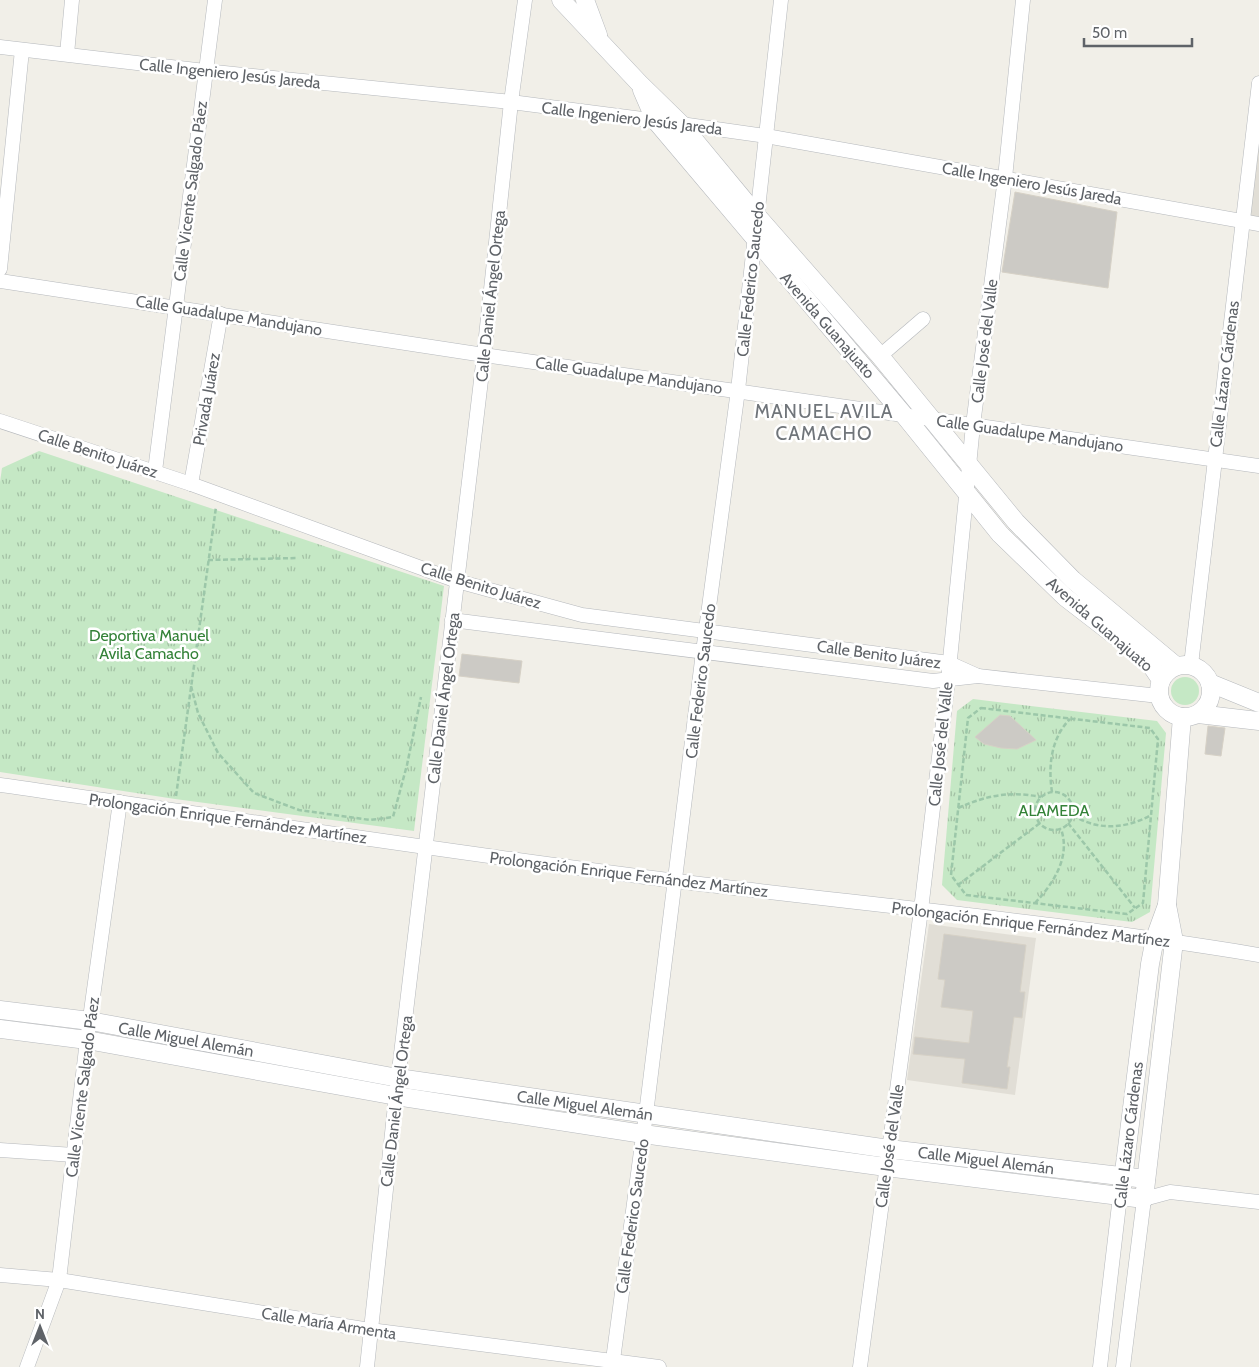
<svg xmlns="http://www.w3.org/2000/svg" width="1259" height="1367" viewBox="0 0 1259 1367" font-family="Cabin,sans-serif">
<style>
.education{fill:#e1ded6}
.grass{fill:#c5e8c5}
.park{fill:url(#park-tufts)}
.building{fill:#cccac5;stroke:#d6d1c6}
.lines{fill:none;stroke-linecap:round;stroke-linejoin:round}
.minor-casing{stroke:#b5b8bc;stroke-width:15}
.tertiary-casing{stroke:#b5b8bc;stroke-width:19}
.path{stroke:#9cc7a9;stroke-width:2.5;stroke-dasharray:5 2.5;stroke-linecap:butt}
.minor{stroke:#fff;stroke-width:14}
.tertiary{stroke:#fff;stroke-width:18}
.labels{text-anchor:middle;stroke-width:5;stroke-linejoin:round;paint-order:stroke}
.street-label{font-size:16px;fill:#5f6368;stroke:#fff}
.park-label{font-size:16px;fill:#348238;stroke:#fff}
.quarter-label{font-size:19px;letter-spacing:1px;fill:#70757a;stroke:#fff}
</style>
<defs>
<pattern id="park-tufts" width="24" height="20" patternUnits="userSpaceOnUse" patternTransform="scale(1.25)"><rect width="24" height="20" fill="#c5e8c5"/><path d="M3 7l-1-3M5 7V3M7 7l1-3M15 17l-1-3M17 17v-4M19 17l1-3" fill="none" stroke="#a3c0a4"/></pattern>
</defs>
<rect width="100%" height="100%" fill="#f1efe8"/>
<g class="education">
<path d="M1259,141V218L1250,216Z"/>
<path d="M929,924L1036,938L1015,1095L907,1080Z"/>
</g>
<circle class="grass" cx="1185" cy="691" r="14"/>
<g class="park">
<path d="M39,451L444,586L414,831L175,799L0,772V482L2,468Z"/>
<path d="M973,699L1157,721L1166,733L1150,912L1132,922L957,900L942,885L957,711Z"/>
</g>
<g class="building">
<path d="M1015,192L1117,212L1108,288L1002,272Z"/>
<path d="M462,654L522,661L519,683L459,676Z"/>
<path d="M1000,715L1010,716L1036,740L1017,749L1001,748L984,744L975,737Z"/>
<path d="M1208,726L1225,728L1221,756L1205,754Z"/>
<path d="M944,934L1026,945L1020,992H1025L1022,1018L1014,1017L1007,1067H1010L1007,1089L962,1083L965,1059L913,1054L915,1037L969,1043L973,1011L941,1007L945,980L938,979Z"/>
</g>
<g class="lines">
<g class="minor-casing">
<g id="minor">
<path d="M0,47L205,71L511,102L681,124L766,136L1259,224"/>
<path d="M67,54L72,0"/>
<path d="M0,269L22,50"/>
<path d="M0,281L484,355L1259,466"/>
<path d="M880,356L923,319"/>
<path d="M0,421L191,484L457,581L582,615L934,661L949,663L978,676"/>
<path d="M155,471L215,0"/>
<path d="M191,484L221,314"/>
<path d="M452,620L933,681L978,676L1159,696"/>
<path d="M1191,665L1259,83"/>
<path d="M0,785C225,817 450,853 676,881C871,905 1066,923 1259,955"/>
<path d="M0,1150L74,1155"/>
<path d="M0,1275L59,1280L370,1330L659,1367"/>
<path d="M613,1360L646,1114L703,652L738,390L781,0"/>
<path d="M27,1367L59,1280L87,1040L120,802"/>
<path d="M367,1367L396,1096L484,355L511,102L525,0"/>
<path d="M860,1367L921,910L948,680L973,425L1005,178L1023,0"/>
<path d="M1100,1367L1120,1196"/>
<path d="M1123,1367L1144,1199L1170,1192L1259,1202"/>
</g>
</g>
<g class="tertiary-casing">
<g id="tertiary">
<path d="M561,0L639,83L681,124L758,217L880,356L1016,522L1073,580L1176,666"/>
<path d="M585,0L598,35"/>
<path d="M642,90L655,120L904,415L1000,534L1065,597L1148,661L1161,680"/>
<circle cx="1185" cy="691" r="26"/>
<path d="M1210,683L1259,703"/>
<path d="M1198,714L1259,721"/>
<path d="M0,1010L90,1021L398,1078L889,1149L1146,1179"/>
<path d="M0,1029L87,1040L396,1096L643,1134L886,1167L1144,1199L1174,941L1167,905"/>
<path d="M1122,1188L1150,964L1155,938L1167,905L1182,717"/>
</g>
</g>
<g class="path">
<path d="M208,560L298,558"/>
<path d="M191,686L198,713L218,753L254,793L299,810L370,820L393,817L407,765L421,697"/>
<path d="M981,708L1150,728L1158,739L1143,903L1127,914L966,895L951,875L968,718Z"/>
<path d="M1052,792C1048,766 1051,738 1070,719"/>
<circle cx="1054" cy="811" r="19"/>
<path d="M176,796L216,507"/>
<path d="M958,808C988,795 1009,791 1041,797"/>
<path d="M1073,815C1097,831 1126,829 1151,815"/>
<path d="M1068,823L1135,908"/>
<path d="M958,885L1040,823"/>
<path d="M1035,903C1053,884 1071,857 1061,829"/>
</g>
<use href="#minor" class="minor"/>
<use href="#tertiary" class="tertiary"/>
</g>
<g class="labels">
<g class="street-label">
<text transform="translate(230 73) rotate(6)" y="6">Calle Ingeniero Jesús Jareda</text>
<text transform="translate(632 118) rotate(7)" y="6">Calle Ingeniero Jesús Jareda</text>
<text transform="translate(1032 183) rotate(10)" y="6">Calle Ingeniero Jesús Jareda</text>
<text transform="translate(190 191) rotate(-83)" y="6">Calle Vicente Salgado Páez</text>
<text transform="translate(750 279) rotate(-84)" y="6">Calle Federico Saucedo</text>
<text transform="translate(490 296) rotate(-84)" y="6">Calle Daniel Ángel Ortega</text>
<text transform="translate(229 315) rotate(9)" y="6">Calle Guadalupe Mandujano</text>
<text transform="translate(828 325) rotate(49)" y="6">Avenida Guanajuato</text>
<text transform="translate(984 341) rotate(-83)" y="6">Calle José del Valle</text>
<text transform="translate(1224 374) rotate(-83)" y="6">Calle Lázaro Cárdenas</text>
<text transform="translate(629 375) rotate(8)" y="6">Calle Guadalupe Mandujano</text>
<text transform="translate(206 399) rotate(-80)" y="6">Privada Juárez</text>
<text transform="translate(1030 433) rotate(8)" y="6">Calle Guadalupe Mandujano</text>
<text transform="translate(98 453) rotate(18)" y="6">Calle Benito Juárez</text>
<text transform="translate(481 585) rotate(17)" y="6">Calle Benito Juárez</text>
<text transform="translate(1100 624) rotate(41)" y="6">Avenida Guanajuato</text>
<text transform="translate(879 654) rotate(8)" y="6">Calle Benito Juárez</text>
<text transform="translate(700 681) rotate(-83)" y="6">Calle Federico Saucedo</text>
<text transform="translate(443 698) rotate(-83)" y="6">Calle Daniel Ángel Ortega</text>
<text transform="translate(940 744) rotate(-84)" y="6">Calle José del Valle</text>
<text transform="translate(228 818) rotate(8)" y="6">Prolongación Enrique Fernández Martínez</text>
<text transform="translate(629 874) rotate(7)" y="6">Prolongación Enrique Fernández Martínez</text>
<text transform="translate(1031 924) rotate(7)" y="6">Prolongación Enrique Fernández Martínez</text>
<text transform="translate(186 1039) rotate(10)" y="6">Calle Miguel Alemán</text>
<text transform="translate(82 1087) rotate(-83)" y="6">Calle Vicente Salgado Páez</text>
<text transform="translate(396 1101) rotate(-83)" y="6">Calle Daniel Ángel Ortega</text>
<text transform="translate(585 1105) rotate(8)" y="6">Calle Miguel Alemán</text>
<text transform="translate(1128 1135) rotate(-83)" y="6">Calle Lázaro Cárdenas</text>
<text transform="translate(889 1146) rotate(-82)" y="6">Calle José del Valle</text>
<text transform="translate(986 1160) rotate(7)" y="6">Calle Miguel Alemán</text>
<text transform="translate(632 1216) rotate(-82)" y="6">Calle Federico Saucedo</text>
<text transform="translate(329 1323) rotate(9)" y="6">Calle María Armenta</text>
</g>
<g class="park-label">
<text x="149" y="641">Deportiva Manuel<tspan x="149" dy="18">Avila Camacho</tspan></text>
<text x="1054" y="816">ALAMEDA</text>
</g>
<g class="quarter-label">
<text x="824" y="418">MANUEL AVILA<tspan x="824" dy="22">CAMACHO</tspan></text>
</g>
</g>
<g transform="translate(40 1327)" stroke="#ffffff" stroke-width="4" paint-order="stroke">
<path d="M0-4L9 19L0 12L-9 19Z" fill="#5f6368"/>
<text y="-8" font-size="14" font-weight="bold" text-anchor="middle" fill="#5f6368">N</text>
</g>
<path d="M1084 38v8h108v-8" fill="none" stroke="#5f6368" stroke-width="2.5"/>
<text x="1092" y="38" font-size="15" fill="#5f6368" stroke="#ffffff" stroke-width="4" paint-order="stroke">50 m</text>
</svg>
